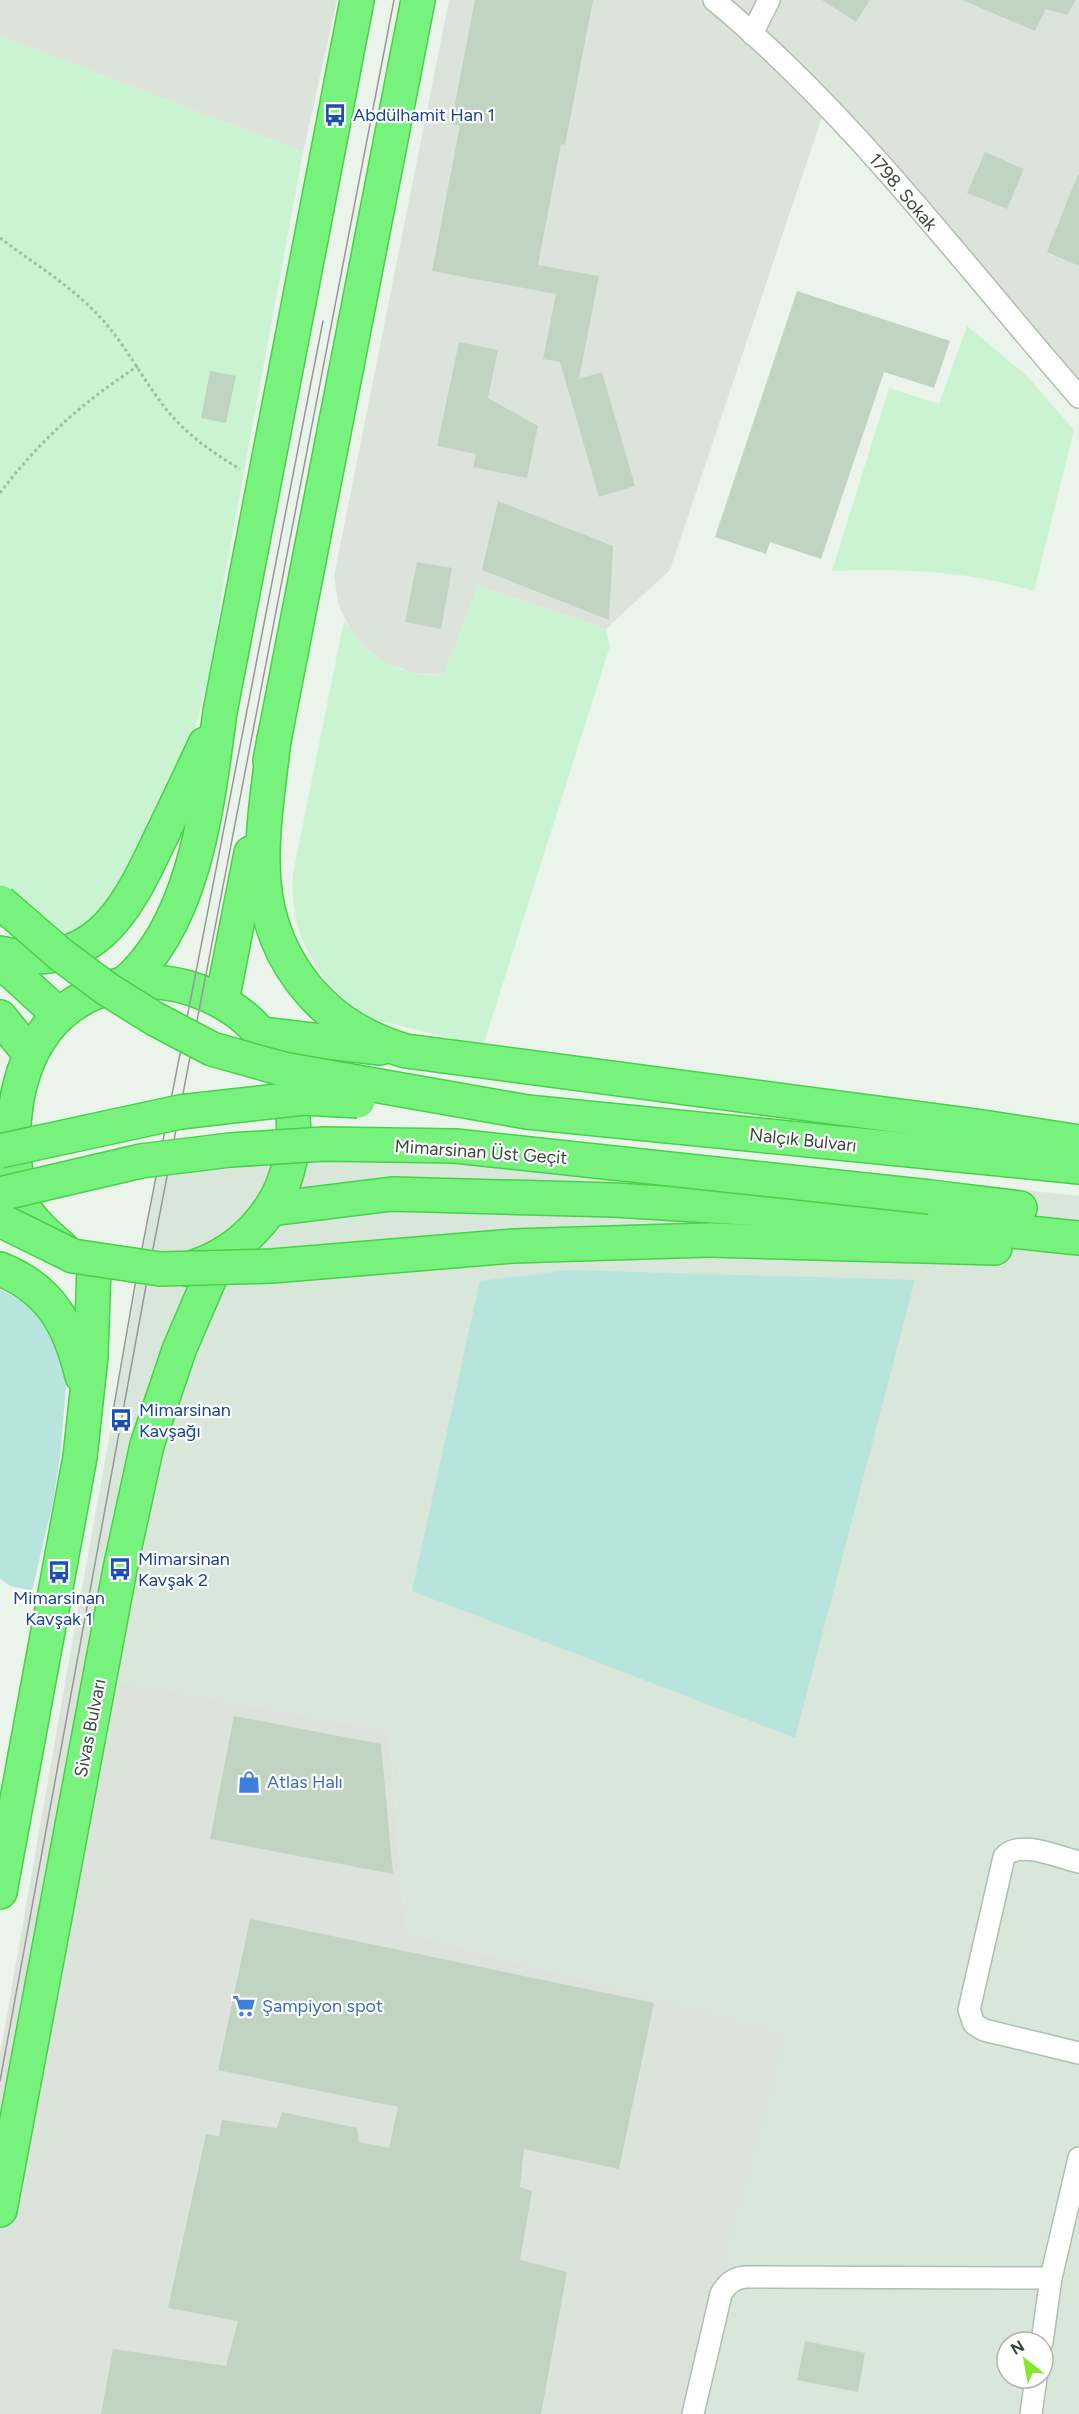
<svg xmlns="http://www.w3.org/2000/svg" width="1079" height="2414" viewBox="0 0 1079 2414" font-family="Figtree,sans-serif">
<style>
.residential{fill:#d9e7da;fill-rule:evenodd}
.industrial{fill:#dce3db}
.green{fill:#b7e4dc}
.sand{fill:#caf4d1}
.building{fill:#c1d4c1}
.lines{fill:none;stroke-linecap:round;stroke-linejoin:round}
.street-casing{stroke:#adbfae;stroke-width:24}
.highway-casing{stroke:#47d148;stroke-width:36}
.path{stroke:#a0bfa1;stroke-width:3;stroke-dasharray:3 3;stroke-linecap:butt}
.street{stroke:#fff;stroke-width:21}
.highway{stroke:#77f27c;stroke-width:33}
.tram{stroke:#989898;stroke-width:1.5}
.highway-bridge-casing{stroke:#47d148;stroke-width:36;stroke-linecap:butt}
.highway-bridge{stroke:#77f27c;stroke-width:33}
.labels{text-anchor:middle;stroke-width:4.5;stroke-linejoin:round;paint-order:stroke}
.transit-label{font-size:18px;fill:#164399;stroke:#fff;text-anchor:start}
.street-label{font-size:18px;fill:#394739;stroke:#fff}
.shop-label{font-size:18px;fill:#366cbe;stroke:#fff;text-anchor:start}
</style>
<rect width="100%" height="100%" fill="#eaf4eb"/>
<path class="residential" d="M342,1127L438,1129L486,1132L1079,1196V2414H682L785,2034L406,1932L389,1730L67,1672L162,1144L234,1134ZM1007,2342H1043V2378H1007Z"/>
<g class="industrial">
<path d="M0,0H337L303,152L0,36Z"/>
<path d="M449,0H1079V379L823,114L670,570L606,629L478,586L444,675L414,673L385,663L362,645L352,633L339,606L334,576Z"/>
<path d="M67,1672L389,1730L406,1932L786,2034L682,2414H0V2054Z"/>
</g>
<g class="green">
<path d="M569,1270L915,1280L795,1738L412,1591L480,1281Z"/>
<path d="M0,1290L27,1303L46,1320L67,1375L60,1457L53,1502L32,1591L11,1586L0,1579Z"/>
</g>
<g class="sand">
<path d="M0,36L303,152L223,585L212,662L193,737L118,902L63,940L0,884Z"/>
<path d="M967,326L1027,376L1074,430L1034,591C968,571 902,568 832,571L889,388L939,404Z"/>
<path d="M478,586L606,629L610,646L483,1046L369,1018C319,985 288,935 293,874L344,620C366,658 400,677 444,675Z"/>
</g>
<g class="building">
<path d="M475,0H593L565,145L561,144L538,265L599,276L579,379L602,372L635,486L599,497L560,362L543,359L556,294L432,271L460,125L451,124Z"/>
<path d="M822,0H870L856,22Z"/>
<path d="M962,0H1076L1067,15L1046,9L1035,31Z"/>
<path d="M985,152L1024,169L1007,209L967,193Z"/>
<path d="M1078,174H1079V266L1047,252Z"/>
<path d="M797,291L950,341L934,388L884,372L821,559L770,542L766,554L715,537Z"/>
<path d="M459,342L498,350L488,398L538,426L527,478L473,467L476,454L437,446Z"/>
<path d="M210,371L236,376L226,423L201,418Z"/>
<path d="M498,501L613,546L609,620L482,570Z"/>
<path d="M417,562L452,568L441,629L405,622Z"/>
<path d="M234,1716L381,1744L393,1874L210,1839Z"/>
<path d="M250,1919L654,2003L619,2169L524,2149L520,2187L532,2191L520,2260L567,2272L541,2414H101L113,2349L226,2366L238,2321L168,2308L206,2134L219,2136L222,2120L277,2128L282,2112L357,2128L359,2142L389,2148L398,2107L218,2070Z"/>
<path d="M805,2341L865,2353L858,2392L797,2380Z"/>
</g>
<g class="lines">
<g class="street-casing">
<g id="street">
<path d="M714,0C853,115 961,262 1079,397"/>
<path d="M752,34L769,0"/>
<path d="M1079,1862C1058,1857 1019,1839 1004,1857L969,2010L974,2024L984,2030L1079,2053"/>
<path d="M1042,2342L1051,2278L1079,2158"/>
<path d="M693,2414L721,2294C727,2283 735,2277 747,2277L1051,2278"/>
<path d="M1031,2414L1036,2378"/>
</g>
</g>
<g class="highway-casing">
<g id="highway">
<path d="M274,739C270,778 262,823 263,862C263,953 318,1026 406,1051L976,1126L1079,1142"/>
<path d="M270,761L418,0"/>
<path d="M0,953C92,973 124,916 158,843C174,810 190,777 205,744"/>
<path d="M0,961L57,1013"/>
<path d="M124,984C196,924 208,800 220,712L357,0"/>
<path d="M222,1001L251,853"/>
<path d="M0,1017L25,1048"/>
<path d="M261,1034L380,1048"/>
<path d="M527,1112L1079,1167"/>
<path d="M930,1197L1020,1208"/>
<path d="M271,1209L392,1194L615,1200L856,1215L1079,1238"/>
<path d="M709,1240L995,1248"/>
<path d="M62,1248C47,1235 32,1222 22,1205C0,1118 18,1010 115,986C146,978 179,982 208,995C232,1006 253,1021 267,1043C291,1081 299,1116 290,1160C280,1213 238,1255 187,1269"/>
<path d="M0,1269C51,1289 70,1326 82,1376"/>
<path d="M0,1892L80,1457L91,1356L94,1265"/>
<path d="M0,2210L120,1569L147,1445L179,1350L219,1257"/>
</g>
</g>
<g class="path">
<path d="M0,238C33,263 70,285 98,315C124,342 140,375 163,405C183,432 211,452 240,469"/>
<path d="M0,493C39,441 84,401 138,366"/>
</g>
<use href="#street" class="street"/>
<use href="#highway" class="highway"/>
<g class="tram">
<path d="M111,1423L137,1274L323,321"/>
<path d="M0,2081L148,1275L394,0"/>
</g>
<g class="highway-bridge-casing">
<g id="highway-bridge">
<path d="M0,902L60,954L107,989L155,1019L212,1049L283,1069L527,1112"/>
<path d="M0,1151L180,1112L304,1098L358,1101"/>
<path d="M0,1194L141,1161L230,1150L324,1144L455,1146L930,1197"/>
<path d="M0,1220L73,1256L160,1269L272,1266L513,1246L709,1240"/>
</g>
</g>
<use href="#highway-bridge" class="highway-bridge"/>
</g>
<defs>
<g id="bus-bare" transform="scale(1.8)"><path d="M-5-6H5V4H4V6H2V4H-2V6H-4V4H-5ZM-3.5-4V0h7V-4ZM-3.5 1.2v1.5H-2V1.2ZM2 1.2v1.5H3.5V1.2Z" fill="#1a4fb4" stroke="#fff" stroke-width="2.5" paint-order="stroke"/></g>
<g id="shop-bare" transform="scale(1.8)"><path d="M-5-2.5h2.3a2.7 3.5 0 0 1 5.4 0H5L5.5 6h-11ZM-1.5-2.5h3a1.5 2.3 0 0 0-3 0Z" fill="#3f7fe0" stroke="#fff" stroke-width="2.5" paint-order="stroke"/></g>
<g id="supermarket-bare" transform="scale(1.8)"><path d="M-6-5.5h2.5l.6 2H6L4.5 2H-2.5L-4.4-4H-6ZM-1.5 3.2a1.3 1.3 0 1 0 .1 0ZM3 3.2a1.3 1.3 0 1 0 .1 0Z" fill="#3f7fe0" stroke="#fff" stroke-width="2.5" paint-order="stroke"/></g>
</defs>
<g fill-rule="evenodd">
<use href="#bus-bare" x="335" y="115"/>
<use href="#bus-bare" x="121" y="1420"/>
<use href="#bus-bare" x="120" y="1569"/>
<use href="#bus-bare" x="59" y="1572"/>
<use href="#shop-bare" x="249" y="1782"/>
<use href="#supermarket-bare" x="244" y="2006"/>
</g>
<g class="labels">
<g class="transit-label">
<text x="353" y="121">Abdülhamit Han 1</text>
<text x="139" y="1416">Mimarsinan<tspan x="139" dy="21">Kavşağı</tspan></text>
<text x="138" y="1565">Mimarsinan<tspan x="138" dy="21">Kavşak 2</tspan></text>
<text x="59" y="1604" text-anchor="middle">Mimarsinan<tspan x="59" dy="21">Kavşak 1</tspan></text>
</g>
<g class="street-label">
<text transform="translate(903 192) rotate(50)" y="6">1798. Sokak</text>
<text transform="translate(803 1140) rotate(6)" y="6">Nalçık Bulvarı</text>
<text transform="translate(481 1152) rotate(4)" y="6">Mimarsinan Üst Geçit</text>
<text transform="translate(90 1728) rotate(-79)" y="6">Sivas Bulvarı</text>
</g>
<g class="shop-label">
<text x="267" y="1788">Atlas Halı</text>
<text x="262" y="2012">Şampiyon spot</text>
</g>
</g>
<g transform="translate(1025 2360) rotate(329)"><circle r="28" fill="#ffffff" stroke="#b0b5b0" stroke-width="1.5"/>
<path d="M0-4.5L10 22L0 15L-10 22Z" fill="#86e82d"/>
<text y="-9" font-size="16" font-weight="bold" text-anchor="middle" fill="#394739">N</text>
</g>
</svg>
